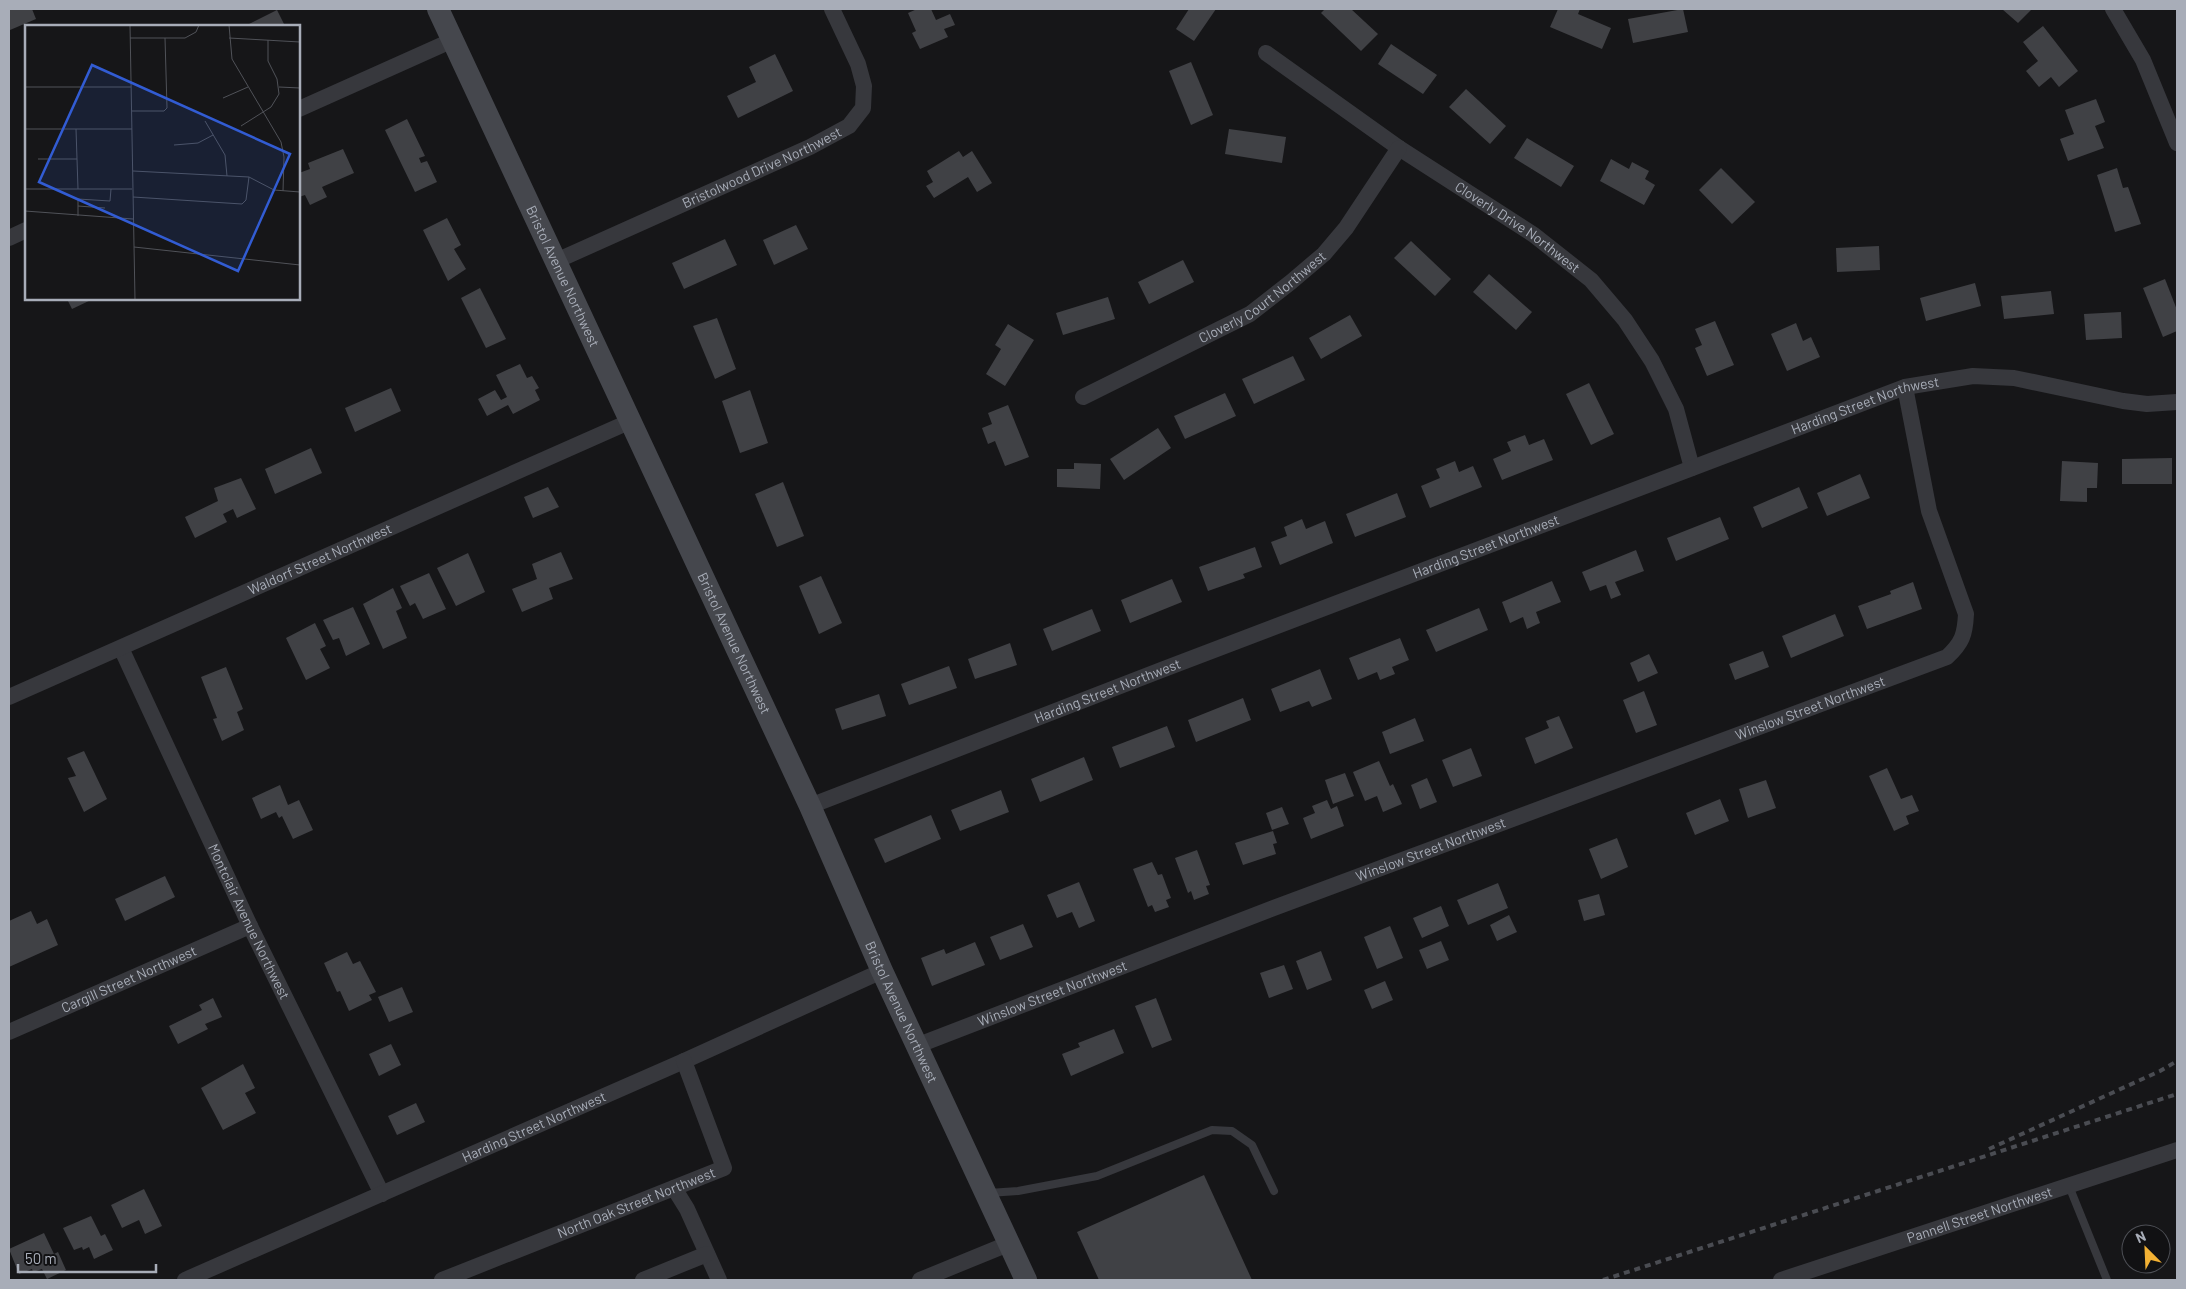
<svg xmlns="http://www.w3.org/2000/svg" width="2186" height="1289" viewBox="0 0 2186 1289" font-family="Barlow,sans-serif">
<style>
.building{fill:#404145}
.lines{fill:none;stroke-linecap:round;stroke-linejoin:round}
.lane{stroke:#37383d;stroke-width:8}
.street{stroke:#37383d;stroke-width:16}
.secondary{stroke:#45474d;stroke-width:22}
.rail{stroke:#4a4c52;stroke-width:4;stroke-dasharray:6 5;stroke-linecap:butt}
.labels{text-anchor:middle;stroke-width:4.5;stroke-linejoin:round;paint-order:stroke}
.street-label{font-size:14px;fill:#a8adb8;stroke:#111113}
.inset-road{fill:none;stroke:#505258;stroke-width:1}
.view{fill:#325cd3;fill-opacity:0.15;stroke:#325cd3;stroke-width:2.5}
.inset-edge{fill:none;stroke:#a8adb8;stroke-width:2.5}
</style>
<rect width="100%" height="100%" fill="#161618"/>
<g class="building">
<path d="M9,9H32L36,19L10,30Z"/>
<path d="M917,9H931L936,20L950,14L955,25L944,29L948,37L920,49L912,33L916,31L908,13Z"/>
<path d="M1189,9H1216L1194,41L1176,29Z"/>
<path d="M1325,9H1351L1378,34L1361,51L1321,13Z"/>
<path d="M1558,9H1580L1578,14L1611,28L1602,49L1550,27Z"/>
<path d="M1683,9L1688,32L1633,43L1628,19Z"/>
<path d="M2002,9H2032L2018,23Z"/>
<path d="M277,10L285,26H245Z"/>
<path d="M2043,26L2078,71L2059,87L2051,77L2039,87L2026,71L2038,61L2023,42Z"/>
<path d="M1391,44L1437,75L1423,94L1378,64Z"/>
<path d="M775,54L793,91L738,118L727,96L756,82L749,67Z"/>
<path d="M1191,62L1213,115L1191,125L1169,71Z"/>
<path d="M1466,89L1506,126L1490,144L1449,107Z"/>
<path d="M2096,99L2105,122L2095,126L2104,148L2068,161L2060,139L2074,134L2065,110Z"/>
<path d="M407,119L425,156L419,158L421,163L427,161L437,182L415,192L385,130Z"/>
<path d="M1229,129L1286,137L1282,163L1225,154Z"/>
<path d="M1527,138L1574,166L1561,187L1514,158Z"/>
<path d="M343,149L354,173L322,187L327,197L310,205L305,195L299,197V173L310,169L308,163Z"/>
<path d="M959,151L963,157L972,151L992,183L977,192L968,177L934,198L926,186L933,182L927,171Z"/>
<path d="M1611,159L1629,169L1632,162L1649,171L1645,179L1655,185L1644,205L1600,181Z"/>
<path d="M1721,168L1755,202L1732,224L1699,190Z"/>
<path d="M2117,168L2123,188L2128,187L2141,224L2115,232L2097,175Z"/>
<path d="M447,218L461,245L454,249L466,269L448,281L423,230Z"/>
<path d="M796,225L808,249L774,265L763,240Z"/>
<path d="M725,239L737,265L684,289L672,263Z"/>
<path d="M1411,241L1451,279L1435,296L1394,258Z"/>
<path d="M1879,246L1880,270L1837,272L1836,248Z"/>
<path d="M1183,260L1194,282L1149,304L1138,282Z"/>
<path d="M1489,274L1532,312L1516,330L1473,292Z"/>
<path d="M2165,279L2177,310V331L2163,337L2143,288Z"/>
<path d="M1975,283L1981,306L1926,321L1920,298Z"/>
<path d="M480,288L506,339L486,348L461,298Z"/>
<path d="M2051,291L2054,314L2004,319L2001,296Z"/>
<path d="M1108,297L1115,319L1063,335L1056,313Z"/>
<path d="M67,299H93L72,309Z"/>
<path d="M2121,312L2122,338L2086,340L2084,314Z"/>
<path d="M1350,315L1362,336L1321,359L1309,338Z"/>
<path d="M717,318L736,369L715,379L693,326Z"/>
<path d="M1715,321L1734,365L1707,376L1695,348L1702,345L1695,329Z"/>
<path d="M1796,323L1803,341L1811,337L1820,357L1787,371L1771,334Z"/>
<path d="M1008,324L1034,340L1005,386L986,374L1001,349L995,345Z"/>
<path d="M1293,356L1305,380L1254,404L1242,379Z"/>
<path d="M520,364L527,378L532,376L539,388L535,390L540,400L513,414L508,405L487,416L478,399L495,390L501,400L507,397L496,375Z"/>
<path d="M1589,383L1614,434L1591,445L1566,394Z"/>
<path d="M391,388L401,411L355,432L345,408Z"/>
<path d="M750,390L768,443L740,453L722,401Z"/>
<path d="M1225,393L1236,416L1185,439L1174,416Z"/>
<path d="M1008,405L1029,457L1005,466L995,441L988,444L982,428L992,424L988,413Z"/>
<path d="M1158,428L1171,448L1124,480L1110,459Z"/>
<path d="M1525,435L1529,445L1544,439L1553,460L1502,480L1493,459L1511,451L1507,442Z"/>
<path d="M311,448L322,473L275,494L265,469Z"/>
<path d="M2172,458V484H2122V459Z"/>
<path d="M1455,461L1459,472L1473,466L1482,487L1430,508L1421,486L1440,478L1436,469Z"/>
<path d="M2062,461L2098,463L2097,488H2087V502L2060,501Z"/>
<path d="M1074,463L1101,464L1100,489L1057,487V469H1074Z"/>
<path d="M1860,474L1870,498L1827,516L1817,493Z"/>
<path d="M241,478L256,509L237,518L233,509L223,514L227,522L195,538L185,517L218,501L214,488Z"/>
<path d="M783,482L804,536L777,547L755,494Z"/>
<path d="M548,487L559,507L533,518L524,497Z"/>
<path d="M1799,487L1808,508L1762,528L1753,507Z"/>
<path d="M1397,493L1406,517L1355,537L1346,514Z"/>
<path d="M1720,517L1729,539L1676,561L1667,538Z"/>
<path d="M1302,519L1306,529L1325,521L1333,543L1280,565L1271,542L1287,536L1284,527Z"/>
<path d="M1255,547L1262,567L1243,574L1245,578L1208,591L1199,567Z"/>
<path d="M1636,550L1644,571L1615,582L1621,595L1611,599L1606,585L1590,591L1582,572Z"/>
<path d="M561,552L573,579L549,588L553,599L522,612L512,589L537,579L532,564Z"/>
<path d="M468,553L485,592L456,606L437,568Z"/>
<path d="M429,573L446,609L423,619L415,603L410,606L400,586Z"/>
<path d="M821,576L842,623L819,634L799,586Z"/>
<path d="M1172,579L1182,602L1130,623L1121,600Z"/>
<path d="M1552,581L1561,602L1536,612L1540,623L1527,629L1523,617L1510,623L1502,602Z"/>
<path d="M1913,582L1922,609L1867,629L1858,606L1891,594L1890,591Z"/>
<path d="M393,588L402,608L396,611L407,638L383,649L363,604Z"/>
<path d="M353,607L370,644L346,656L339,638L333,640L323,620Z"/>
<path d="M1479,608L1488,630L1436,652L1426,630Z"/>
<path d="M1092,609L1101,631L1052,651L1043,629Z"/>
<path d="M1835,614L1844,636L1791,658L1782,636Z"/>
<path d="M315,623L326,646L320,649L330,668L306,680L286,638Z"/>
<path d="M1400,638L1409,660L1392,667L1395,674L1380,680L1377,672L1358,680L1349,658Z"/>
<path d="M1010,643L1017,665L975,679L968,659Z"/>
<path d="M1763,651L1769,667L1735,680L1729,664Z"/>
<path d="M1649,654L1658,673L1638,682L1630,663Z"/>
<path d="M949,666L957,688L909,705L901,684Z"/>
<path d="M226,667L243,709L237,712L244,730L222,741L213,719L217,718L201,677Z"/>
<path d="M1320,669L1332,699L1312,707L1309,701L1280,712L1271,689Z"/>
<path d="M1644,691L1657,725L1636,733L1623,700Z"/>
<path d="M879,694L886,716L842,730L835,709Z"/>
<path d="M1243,698L1251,720L1196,742L1188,720Z"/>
<path d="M1559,716L1573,748L1535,764L1525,738L1549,728L1546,721Z"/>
<path d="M1415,718L1424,741L1390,754L1382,732Z"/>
<path d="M1167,726L1175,747L1120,768L1112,747Z"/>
<path d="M1471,748L1482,776L1453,787L1442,760Z"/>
<path d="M84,751L107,799L84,812L68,778L76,776L67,758Z"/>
<path d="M1084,757L1093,780L1040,802L1031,779Z"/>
<path d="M1379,761L1390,786L1393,784L1402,804L1383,812L1377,796L1365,801L1353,772Z"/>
<path d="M1887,768L1901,799L1912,795L1919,811L1906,816L1909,824L1894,831L1869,776Z"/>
<path d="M1345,773L1354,796L1333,804L1325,780Z"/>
<path d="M1427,778L1437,802L1420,809L1411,785Z"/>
<path d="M1766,780L1776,808L1748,818L1739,789Z"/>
<path d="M280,785L288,805L299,800L313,830L293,839L282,816L279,818L276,812L261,819L252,798Z"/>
<path d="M1001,790L1009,812L960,831L951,810Z"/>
<path d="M1720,799L1729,821L1695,835L1686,813Z"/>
<path d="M1327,800L1331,809L1337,806L1344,826L1311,839L1303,818L1315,813L1312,806Z"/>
<path d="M1282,807L1289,824L1272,830L1266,813Z"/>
<path d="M931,815L941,839L885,863L874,839Z"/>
<path d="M1273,831L1277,843L1273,844L1276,854L1243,865L1235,843Z"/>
<path d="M1617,838L1628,867L1601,879L1589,849Z"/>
<path d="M1197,850L1210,885L1206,886L1209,894L1194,900L1191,891L1188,893L1175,858Z"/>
<path d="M1152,862L1158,875L1162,874L1171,898L1166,900L1169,907L1155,912L1152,905L1148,907L1133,869Z"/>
<path d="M165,876L175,897L125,921L115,899Z"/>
<path d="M1079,882L1095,921L1079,928L1072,912L1057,918L1047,895Z"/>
<path d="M1498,883L1508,908L1468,925L1457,900Z"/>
<path d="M1599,894L1605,915L1584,921L1578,900Z"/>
<path d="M1441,906L1449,926L1422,938L1413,918Z"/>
<path d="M31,911L37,924L47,919L58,945L9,967V921Z"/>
<path d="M1509,915L1517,932L1497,941L1490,925Z"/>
<path d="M1023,924L1033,947L1000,960L990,937Z"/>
<path d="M1390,926L1403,958L1377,969L1364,937Z"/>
<path d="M1441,941L1449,960L1427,969L1419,950Z"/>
<path d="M975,942L985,965L932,986L921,958L944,949L946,954Z"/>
<path d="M1321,951L1332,980L1307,990L1296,961Z"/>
<path d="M347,952L353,964L360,961L376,992L369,995L372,1000L349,1011L340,991L337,992L324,963Z"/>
<path d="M1284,965L1293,989L1269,998L1260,973Z"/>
<path d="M1385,981L1393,1000L1372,1009L1364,990Z"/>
<path d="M402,987L413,1012L389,1022L378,997Z"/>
<path d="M213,998L222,1017L205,1024L208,1029L178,1044L169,1026L202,1010L199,1005Z"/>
<path d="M1156,998L1172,1040L1152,1048L1135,1006Z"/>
<path d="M1114,1029L1124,1053L1071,1076L1062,1054L1080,1047L1078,1043Z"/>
<path d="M391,1044L401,1065L379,1076L369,1054Z"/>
<path d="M243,1064L255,1088L245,1093L256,1113L223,1130L201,1088Z"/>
<path d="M416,1103L425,1122L397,1135L388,1116Z"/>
<path d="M1204,1175L1252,1280H1099L1077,1232Z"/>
<path d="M144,1189L162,1226L145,1234L139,1220L122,1228L111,1205Z"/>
<path d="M91,1216L101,1236L105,1234L113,1250L94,1259L89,1247L83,1250L82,1247L74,1250L63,1228Z"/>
<path d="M44,1233L54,1254L58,1252L66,1270L47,1279L42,1269L33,1272L32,1269L19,1274L9,1249Z"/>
</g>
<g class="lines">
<g class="lane">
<path d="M2069,1186L2107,1280"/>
<path d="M989,1193L1018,1191L1097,1176L1212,1130L1232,1131L1252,1145L1274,1191"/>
</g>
<g class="street">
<path d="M2113,9L2143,60L2177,143"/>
<path id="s1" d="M1266,53L1399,148L1534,235L1591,280L1625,320L1652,361L1676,409L1692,468"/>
<path d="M299,109L453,40"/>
<path d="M9,238L26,230"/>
<path id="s2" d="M556,261L810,147L849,126L863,108L864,86L858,64L832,9"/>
<path id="s3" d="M1083,397L1250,314L1291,282L1324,254L1346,228L1399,148"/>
<path id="s4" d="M121,648L250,926L382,1194"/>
<path id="s5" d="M9,697L631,421"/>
<path id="s6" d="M810,806L1164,669L1905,387L1973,376L2014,378L2123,401L2147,404L2177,402"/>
<path id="s7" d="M9,1032L250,926"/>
<path id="s8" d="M916,1046L1271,909L1947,657C1962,643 1965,635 1966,614L1929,511L1905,387"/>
<path d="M674,1188L687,1209L719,1280"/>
<path id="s9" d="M185,1280L684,1061L882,971"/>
<path id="s10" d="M442,1280L724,1168L684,1061"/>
<path d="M643,1280L707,1254"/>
<path d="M920,1280L1008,1244"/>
<path id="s11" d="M1781,1280L2177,1150"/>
</g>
<path class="secondary" id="s12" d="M438,9L810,806L882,971L1026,1280"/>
<g class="rail">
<path d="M1989,1149L2160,1071L2177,1061"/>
<path d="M1603,1280L2177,1094"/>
</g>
</g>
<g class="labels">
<g class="street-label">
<text dy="5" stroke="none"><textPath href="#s2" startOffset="226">Bristolwood Drive Northwest</textPath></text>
<text dy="5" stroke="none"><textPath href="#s1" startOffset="306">Cloverly Drive Northwest</textPath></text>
<text dy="5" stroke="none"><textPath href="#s12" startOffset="295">Bristol Avenue Northwest</textPath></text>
<text dy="5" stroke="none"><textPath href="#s3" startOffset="206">Cloverly Court Northwest</textPath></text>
<text dy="5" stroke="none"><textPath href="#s6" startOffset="1129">Harding Street Northwest</textPath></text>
<text dy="5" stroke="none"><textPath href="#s6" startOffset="724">Harding Street Northwest</textPath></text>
<text dy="5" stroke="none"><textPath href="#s5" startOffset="340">Waldorf Street Northwest</textPath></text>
<text dy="5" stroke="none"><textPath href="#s12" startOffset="700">Bristol Avenue Northwest</textPath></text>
<text dy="5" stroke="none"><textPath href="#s6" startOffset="319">Harding Street Northwest</textPath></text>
<text dy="5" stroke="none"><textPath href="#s8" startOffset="956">Winslow Street Northwest</textPath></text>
<text dy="5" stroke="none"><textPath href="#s8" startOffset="551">Winslow Street Northwest</textPath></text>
<text dy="5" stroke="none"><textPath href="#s4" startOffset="302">Montclair Avenue Northwest</textPath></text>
<text dy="5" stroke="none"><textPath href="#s7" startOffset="131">Cargill Street Northwest</textPath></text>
<text dy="5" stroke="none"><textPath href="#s8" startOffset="146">Winslow Street Northwest</textPath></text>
<text dy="5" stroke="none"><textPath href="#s12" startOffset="1105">Bristol Avenue Northwest</textPath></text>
<text dy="5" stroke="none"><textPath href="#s9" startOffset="381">Harding Street Northwest</textPath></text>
<text dy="5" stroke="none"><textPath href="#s10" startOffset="209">North Oak Street Northwest</textPath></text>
<text dy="5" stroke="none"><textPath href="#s11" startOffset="209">Pannell Street Northwest</textPath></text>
</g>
</g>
<g transform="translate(25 25)">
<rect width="275" height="275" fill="#161618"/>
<path class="inset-road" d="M105,0L110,275M204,0L207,34L256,117L259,132L258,166M105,13H160L171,7L174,0M204,13L275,17M0,62H106M254,62L275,63M198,73L223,62M107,86H139L142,83L140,13M180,96L200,130L202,151M216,101L246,82L254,69L252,54L243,36V15M0,104H107M51,104L53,164M149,120L173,118L188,110M13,134H52M108,146L224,152L249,165L275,167M0,164H107M108,172L217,179L221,175L224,152M53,181L80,183M0,186L108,194M53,191V174L85,176L86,164M109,222L275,240"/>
<path class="view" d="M67,40L265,129L213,246L14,157Z"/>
<rect width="275" height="275" class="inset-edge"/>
</g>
<rect width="2186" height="1289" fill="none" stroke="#a8adb8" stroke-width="20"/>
<g transform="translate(2146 1249) rotate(336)"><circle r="24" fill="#111113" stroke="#4d4f55"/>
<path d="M0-4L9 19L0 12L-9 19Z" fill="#f2b134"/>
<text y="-8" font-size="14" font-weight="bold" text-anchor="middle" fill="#a8adb8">N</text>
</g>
<path d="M18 1264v8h138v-8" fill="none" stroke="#a8adb8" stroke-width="2.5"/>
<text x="25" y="1264" font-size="15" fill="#a8adb8" stroke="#111113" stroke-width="4" paint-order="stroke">50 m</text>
</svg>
